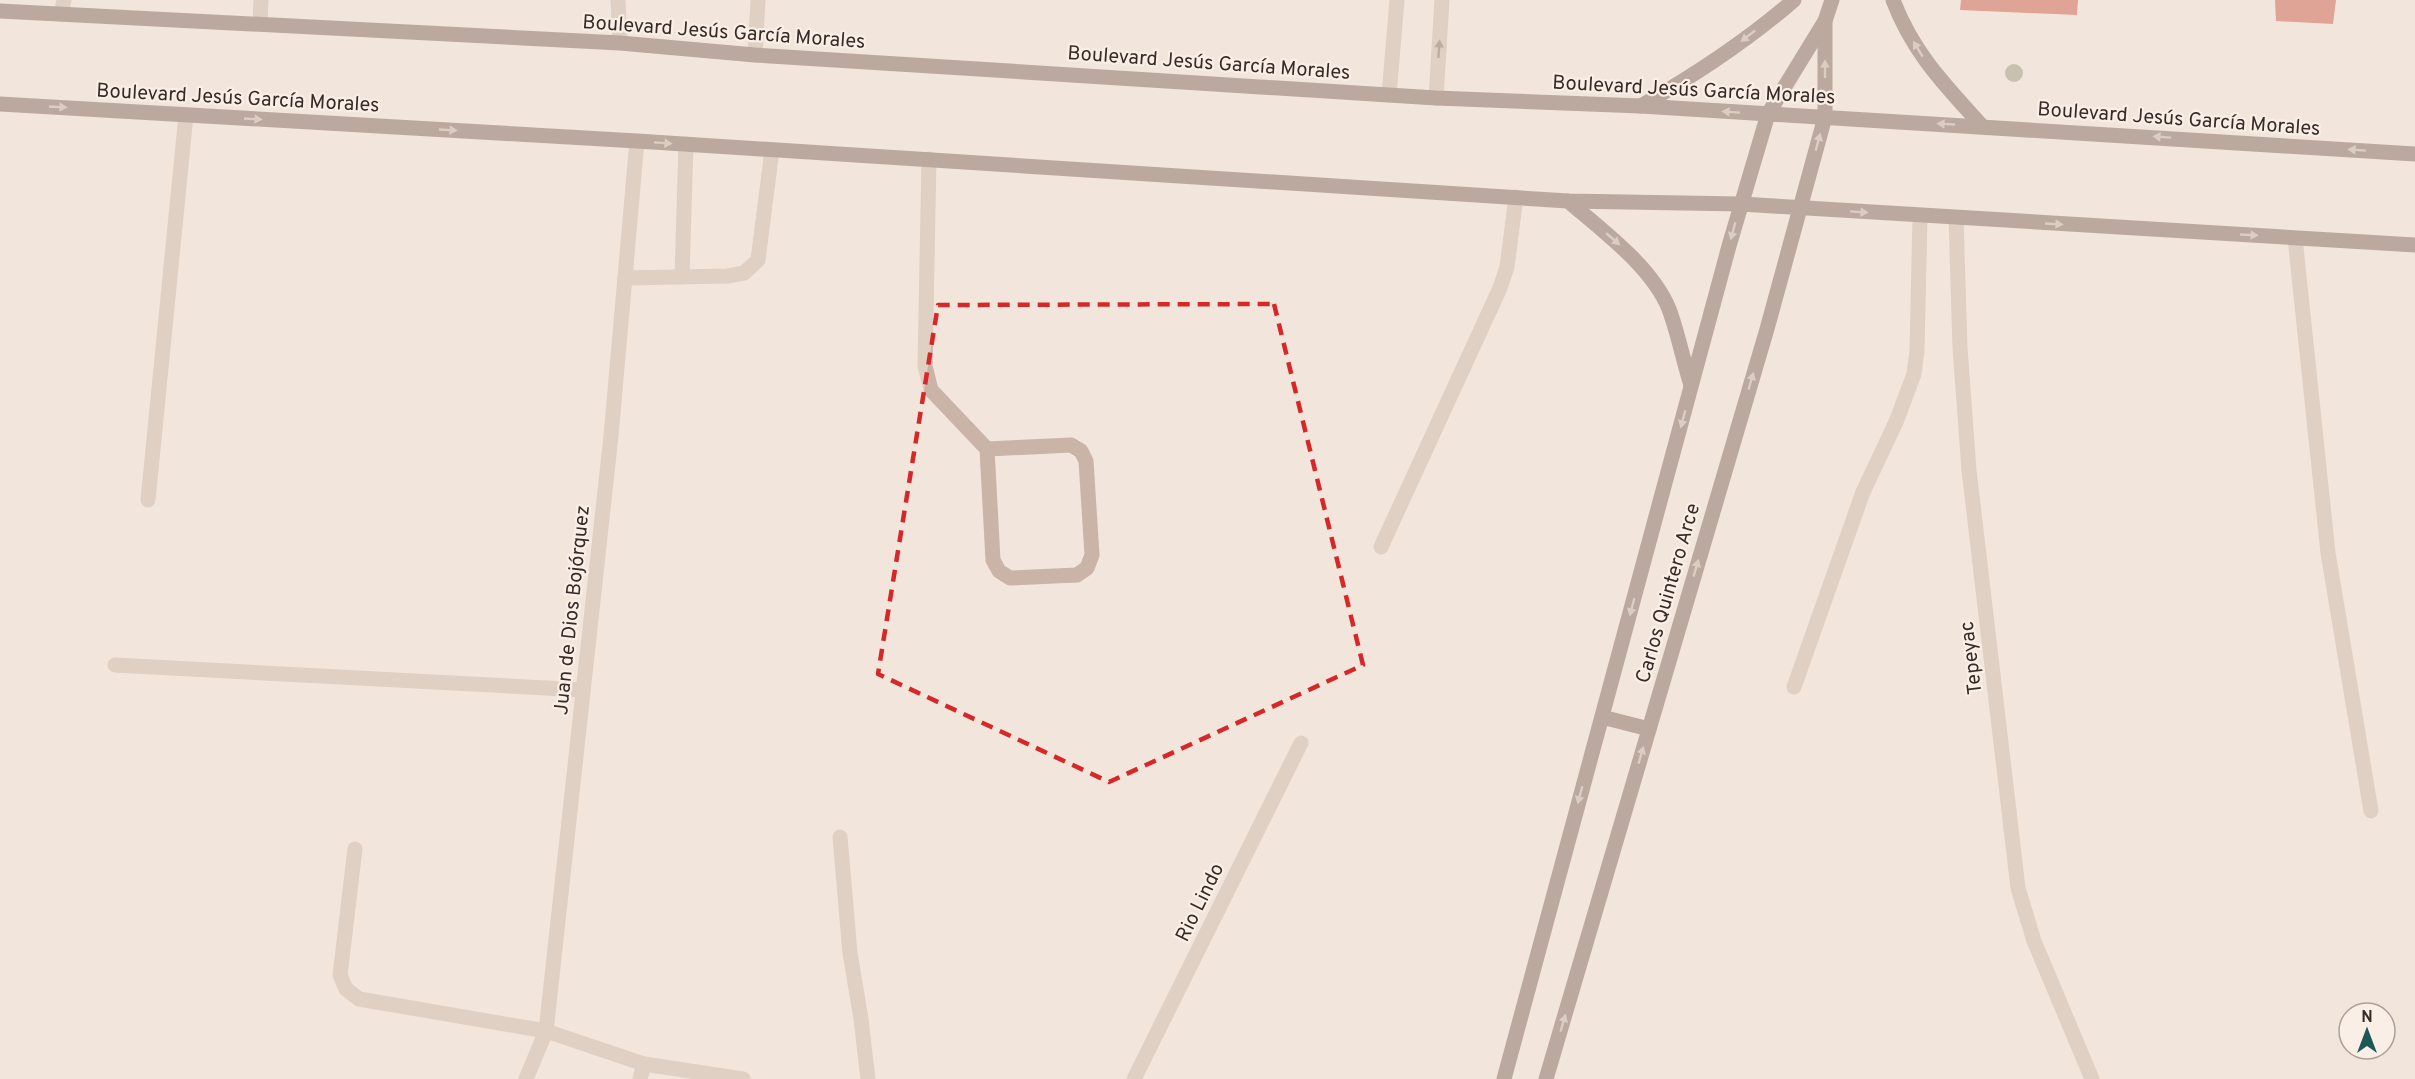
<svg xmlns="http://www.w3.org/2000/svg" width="2415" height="1079" viewBox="0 0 2415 1079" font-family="Overpass,sans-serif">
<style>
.building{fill:#c75644}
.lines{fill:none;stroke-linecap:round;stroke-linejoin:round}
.minor{stroke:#cab3a7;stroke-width:15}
.major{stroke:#786058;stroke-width:15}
.tree{fill:#96967a}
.oneway{fill:#c0afa7}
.oneway2{fill:#796861}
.marked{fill:none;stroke:#d62828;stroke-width:4.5;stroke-dasharray:12 8;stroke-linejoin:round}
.labels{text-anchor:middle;stroke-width:4.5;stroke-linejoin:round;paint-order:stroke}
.street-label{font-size:20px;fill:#362b27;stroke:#faefe7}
</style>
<rect width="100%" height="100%" fill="#f2e5db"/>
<g class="building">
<path d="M1961,0H2078L2077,15L1960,10Z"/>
<path d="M2275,0H2336L2333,24L2276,21Z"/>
</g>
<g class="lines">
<g class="minor">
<path d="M618,0L620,43"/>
<path d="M61,14L64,0"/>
<path d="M260,24L261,0"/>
<path d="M755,55L758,0"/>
<path d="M1389,95L1397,0"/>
<path d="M1436,98L1442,0"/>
<path d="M929,159L925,366L931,390L987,449L993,560L999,571L1010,578L1077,575L1087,568L1092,555L1086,461L1081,451L1071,445L987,449"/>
<path d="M1956,218L1960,348L1969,470L2018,888L2034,941L2092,1079"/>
<path d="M2295,238L2328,553L2371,811"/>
<path d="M682,277L686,144"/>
<path d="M625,278L727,276L744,273L758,260L772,150"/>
<path d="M148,500L186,115"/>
<path d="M1381,547L1500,288L1507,267L1516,197"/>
<path d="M115,665L583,690"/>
<path d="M1794,687L1863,492L1896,422L1914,374L1917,350L1920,216"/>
<path d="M840,837L850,953L861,1019L868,1079"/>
<path d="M355,849L340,975L346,989L359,999L546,1031L644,1064L743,1079"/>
<path d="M526,1079L546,1031L611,436L637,141"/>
<path d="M640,1079L644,1064"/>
<path d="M1134,1079L1301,743"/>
</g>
<g class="major">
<path d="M1893,0C1913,53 1945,85 1982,126"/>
<path d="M0,11L620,43L755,55L1436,98L1641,106L2415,154"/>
<path d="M0,104L637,141L1568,201L1741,204L2415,245"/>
<path d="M1641,106C1695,75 1747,41 1794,0"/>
<path d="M1568,201C1602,230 1652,267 1669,309C1678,333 1683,360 1691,385"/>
<path d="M1602,717L1649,729"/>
<path d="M1504,1079L1729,246L1768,114L1825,21L1832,0"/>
<path d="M1546,1079L1767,329L1825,117V21"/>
</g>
</g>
<circle class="tree" cx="2014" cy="73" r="9"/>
<defs><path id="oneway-solid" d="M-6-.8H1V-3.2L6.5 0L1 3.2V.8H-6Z" transform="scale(1.5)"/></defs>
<g class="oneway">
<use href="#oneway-solid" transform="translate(1748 36) rotate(142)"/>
<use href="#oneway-solid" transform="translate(1918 49) rotate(-121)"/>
<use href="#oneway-solid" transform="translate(1825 69) rotate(-90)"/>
<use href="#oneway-solid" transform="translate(58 107) rotate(3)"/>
<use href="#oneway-solid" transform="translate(1731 112) rotate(-176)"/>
<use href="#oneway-solid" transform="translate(253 119) rotate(3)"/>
<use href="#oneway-solid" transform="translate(1946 124) rotate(-177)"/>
<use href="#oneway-solid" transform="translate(448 130) rotate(3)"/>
<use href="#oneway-solid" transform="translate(2162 137) rotate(-176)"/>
<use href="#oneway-solid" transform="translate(1818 142) rotate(-75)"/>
<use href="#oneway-solid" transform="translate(663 143) rotate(4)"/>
<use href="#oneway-solid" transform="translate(2357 150) rotate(-176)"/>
<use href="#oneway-solid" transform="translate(1859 212) rotate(4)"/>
<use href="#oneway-solid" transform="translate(2054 224) rotate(3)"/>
<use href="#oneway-solid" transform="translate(1733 231) rotate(105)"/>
<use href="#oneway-solid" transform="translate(2249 235) rotate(3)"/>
<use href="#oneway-solid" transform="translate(1613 239) rotate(41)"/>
<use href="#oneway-solid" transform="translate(1751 381) rotate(-74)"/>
<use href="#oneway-solid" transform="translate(1683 419) rotate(105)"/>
<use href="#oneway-solid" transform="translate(1696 568) rotate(-74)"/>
<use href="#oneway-solid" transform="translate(1632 607) rotate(105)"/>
<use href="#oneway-solid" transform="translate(1641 755) rotate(-74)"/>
<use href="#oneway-solid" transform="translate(1580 795) rotate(105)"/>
<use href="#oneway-solid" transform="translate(1563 1023) rotate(-74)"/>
</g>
<use class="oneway2" href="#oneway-solid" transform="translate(1439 49) rotate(-86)"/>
<path d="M0 0H2415V1079H0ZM1274,304L1363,665L1109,782L878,674L938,305Z" fill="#f2e5db" fill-opacity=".55" fill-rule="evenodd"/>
<path class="marked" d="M1274,304L1363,665L1109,782L878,674L938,305Z"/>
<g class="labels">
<g class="street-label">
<text transform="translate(724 31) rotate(4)" y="7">Boulevard Jesús García Morales</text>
<text transform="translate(1209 62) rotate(4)" y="7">Boulevard Jesús García Morales</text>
<text transform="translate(1694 89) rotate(3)" y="7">Boulevard Jesús García Morales</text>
<text transform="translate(238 97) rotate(3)" y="7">Boulevard Jesús García Morales</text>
<text transform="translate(2179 118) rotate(4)" y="7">Boulevard Jesús García Morales</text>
<text transform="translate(1667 593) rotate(-74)" y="7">Carlos Quintero Arce</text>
<text transform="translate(571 610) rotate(-84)" y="7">Juan de Dios Bojórquez</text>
<text transform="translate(1970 658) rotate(-97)" y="7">Tepeyac</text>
<text transform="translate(1199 902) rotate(-64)" y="7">Rio Lindo</text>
</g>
</g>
<g transform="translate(2367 1031)"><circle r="28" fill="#faefe7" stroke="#aca19a" stroke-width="1.5"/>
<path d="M0-4.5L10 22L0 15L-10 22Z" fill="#1d5856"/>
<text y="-9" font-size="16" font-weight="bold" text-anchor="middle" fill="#362b27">N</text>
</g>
</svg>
